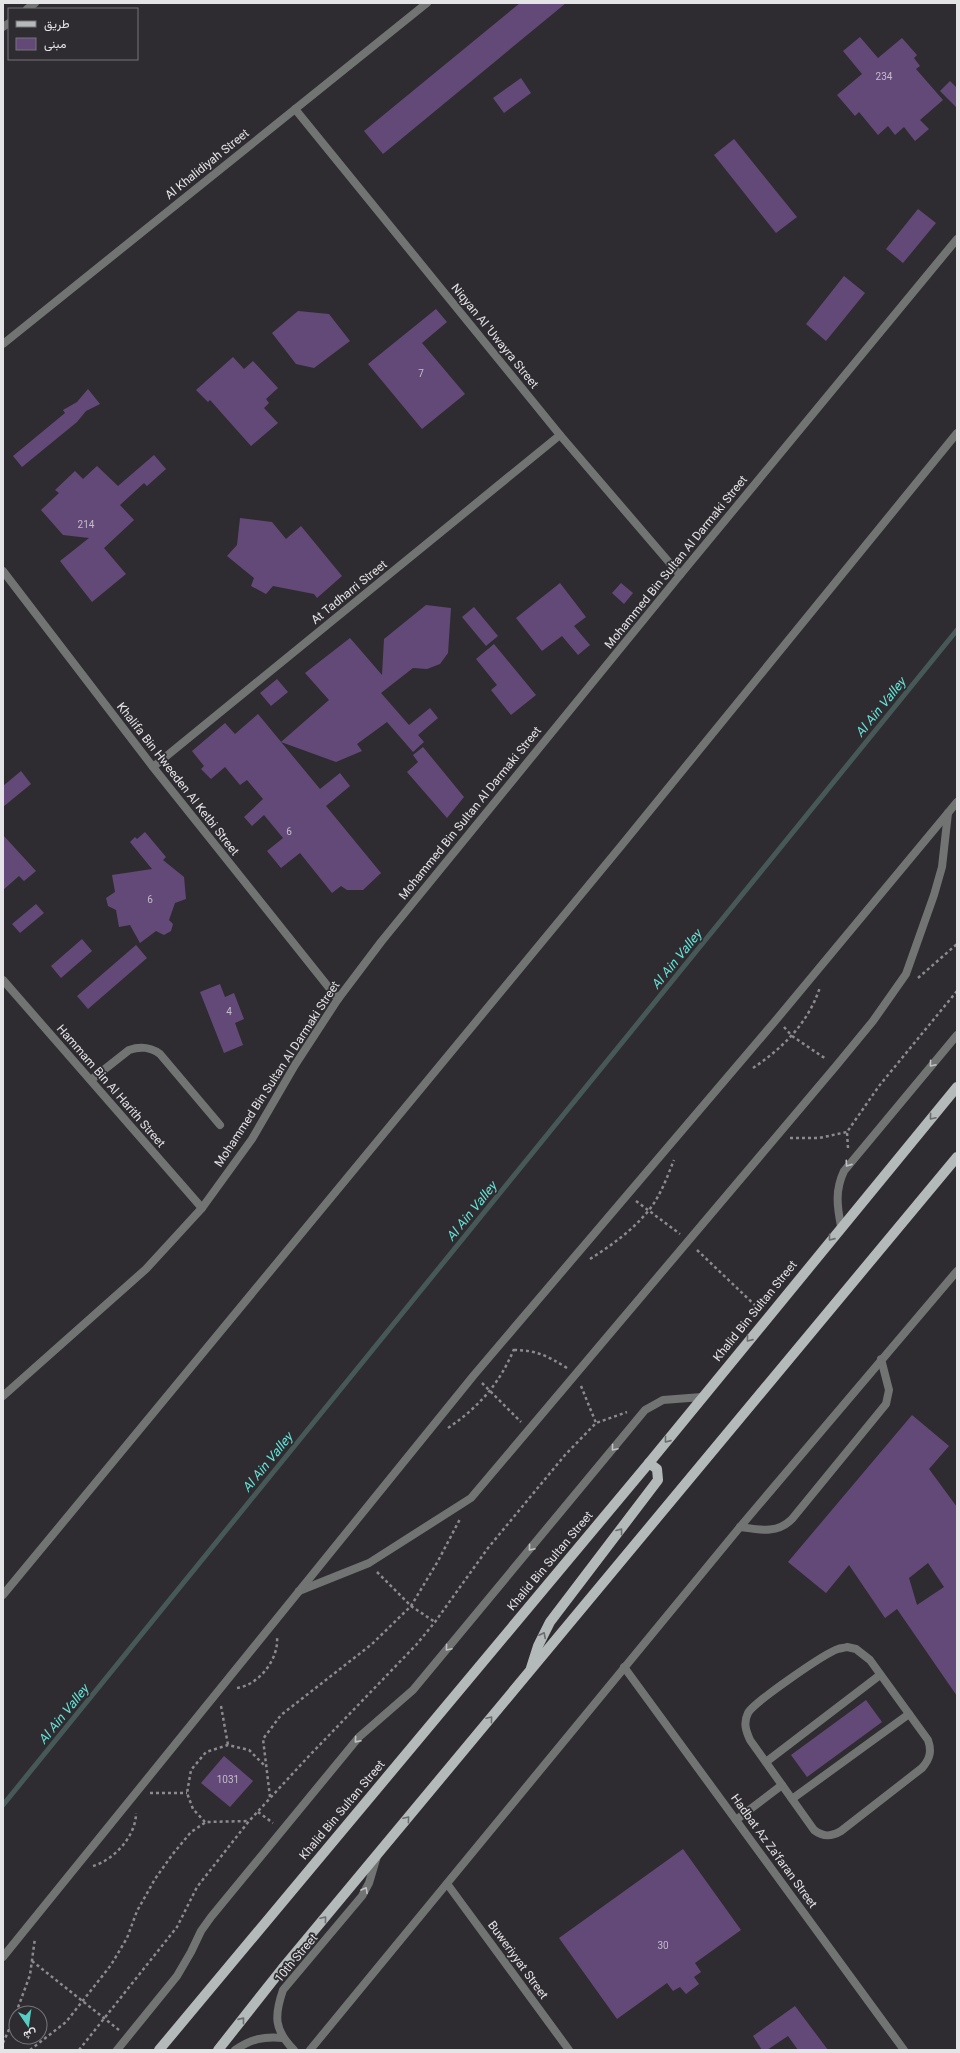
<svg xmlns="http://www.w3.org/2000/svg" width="960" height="2053" viewBox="0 0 960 2053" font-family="Georgia,Vazirmatn,serif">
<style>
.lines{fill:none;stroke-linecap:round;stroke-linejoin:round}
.stream{stroke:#465857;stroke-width:5}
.building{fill:#634978;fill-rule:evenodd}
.path{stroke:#8c8a8e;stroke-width:2.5;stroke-dasharray:3 3;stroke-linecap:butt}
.service{stroke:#717473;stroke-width:8}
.pedestrian{stroke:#717473;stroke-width:8}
.minor{stroke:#717473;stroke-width:8}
.primary{stroke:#b4bab9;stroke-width:10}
.oneway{stroke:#c2c2c4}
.oneway2{stroke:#6a6c6e}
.labels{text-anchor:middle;stroke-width:3.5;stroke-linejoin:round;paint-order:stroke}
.number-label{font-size:10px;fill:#c4bcca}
.street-label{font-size:12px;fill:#e4e3e6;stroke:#2e2c30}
.water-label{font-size:13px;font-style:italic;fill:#65e2d7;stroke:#2e2c30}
</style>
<rect width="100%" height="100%" fill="#2e2c30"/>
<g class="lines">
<path class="stream" d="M3,1805L957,630"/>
</g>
<g class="building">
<path d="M520,3H566L383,154L364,131Z"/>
<path d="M860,37L878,58L902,38L917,55L914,58L920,66L916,69L943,100L920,120L929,129L915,141L904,127L895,135L888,126L878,135L859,112L855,116L837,95L862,74L843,51Z"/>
<path d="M521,78L531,93L504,113L493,98Z"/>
<path d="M950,81L957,88V108L940,91Z"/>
<path d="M734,139L797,217L776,233L714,155Z"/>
<path d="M918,209L936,223L903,263L886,249Z"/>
<path d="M844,276L865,293L826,341L806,324Z"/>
<path d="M436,309L447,322L422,343L465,394L422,429L368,364Z"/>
<path d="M298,311L329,314L350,341L314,368L296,364L272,333Z"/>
<path d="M233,357L244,369L253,361L278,388L266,399L269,403L264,408L278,423L251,446L210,400L208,402L196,390Z"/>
<path d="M88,389L100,404L86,411L77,422L22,467L13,456L65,413L63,410L77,402Z"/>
<path d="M154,455L166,469L147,486L144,483L120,505L134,520L104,548L126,574L92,602L60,561L89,538L63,535L41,510L59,493L55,490L75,471L83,479L97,466L118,486Z"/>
<path d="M240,518L272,522L286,539L301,526L342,576L317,598L314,594L273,586L266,594L251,586L254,578L227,556L237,545Z"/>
<path d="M560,583L586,617L574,626L590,645L578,655L562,636L542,651L516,618Z"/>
<path d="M621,583L633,593L624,604L612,593Z"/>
<path d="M426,605L451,608L448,653L440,664L427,669L413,668L381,693L409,725L430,708L438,718L418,735L424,742L413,752L387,722L357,744L362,751L336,762L281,742L329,700L305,673L350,638L382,675L384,639Z"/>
<path d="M474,607L498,636L486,646L462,617Z"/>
<path d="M494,644L536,695L511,715L491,690L497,685L476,659Z"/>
<path d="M277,679L288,692L271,706L260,693Z"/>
<path d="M258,714L320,789L340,773L350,786L326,806L381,873L363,890H347L341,886L332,893L300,853L281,868L267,851L283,838L264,815L252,826L244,817L263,799L247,780L240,785L225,767L211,779L201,769L204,766L192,751L225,723L235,734Z"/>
<path d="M423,747L464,797L447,818L407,772L418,762L413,755Z"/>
<path d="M21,771L31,784L3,807V786Z"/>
<path d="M145,832L166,857L163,860L184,877L186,899L175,903L169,920L173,924L171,931L164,935L156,931L140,943L130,925L119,927L116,910L108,906L106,898L115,892L112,875L152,869L130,842L135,837L137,839Z"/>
<path d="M3,835L36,871L24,881L19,876L3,890Z"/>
<path d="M36,904L44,913L20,933L12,924Z"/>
<path d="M82,939L92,951L61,978L51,966Z"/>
<path d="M136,945L147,958L88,1009L77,996Z"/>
<path d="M220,984L225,997L234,993L244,1019L235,1023L243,1045L224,1053L200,992Z"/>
<path d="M912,1415L949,1446L929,1469L957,1507V1696L897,1609L885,1618L849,1565L826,1593L788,1562ZM928,1563L944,1587L917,1605L909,1578Z"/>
<path d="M866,1700L882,1722L807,1777L791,1755Z"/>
<path d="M224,1756L253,1781L230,1807L201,1783Z"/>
<path d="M683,1849L741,1930L695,1963L701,1972L694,1977L699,1984L686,1994L680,1987L673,1991L667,1983L617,2019L559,1938Z"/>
<path d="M795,2006L828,2050H798L788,2036L767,2050H762L753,2036Z"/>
</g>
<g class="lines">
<g class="path">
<path d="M918,978L957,944"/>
<path d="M784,1027L792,1036L826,1059"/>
<path d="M753,1068C783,1048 809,1022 820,987"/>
<path d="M790,1138H819L847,1132"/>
<path d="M848,1148L847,1132L879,1086L957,991"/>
<path d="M636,1201L680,1234"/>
<path d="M697,1250L760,1310"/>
<path d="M590,1259C612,1245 633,1230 649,1210C661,1195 667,1177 674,1160"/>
<path d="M514,1350C536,1350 548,1356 567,1368"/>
<path d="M482,1383L521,1422"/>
<path d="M581,1386L596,1423"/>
<path d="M448,1428C479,1407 500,1383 514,1349"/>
<path d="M377,1572L411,1606L435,1622"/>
<path d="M237,1688C259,1685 279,1659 277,1637"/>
<path d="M221,1706L228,1745"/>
<path d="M150,1793H187"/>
<path d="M270,1797L263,1739L281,1715L372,1644L411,1606L438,1561L460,1519"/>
<path d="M258,1812L273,1823"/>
<path d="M205,1822L193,1809L187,1793L191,1770L206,1752L228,1745L249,1750L264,1765"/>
<path d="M93,1866C114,1860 136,1836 136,1813"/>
<path d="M32,1961L119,2030"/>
<path d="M16,2013L30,1975L35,1938"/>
<path d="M3,2043L16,2014"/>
<path d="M30,2050L66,2022L111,1965L127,1938L137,1911L155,1879L172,1855L191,1832L206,1822L249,1821"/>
<path d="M79,2050L177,1927L197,1887L249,1821L308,1757L416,1645L435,1622L488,1548L565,1455L596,1423L627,1412"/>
</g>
<g class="service">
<path d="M91,1080L129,1050C141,1046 150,1047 160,1054L220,1125"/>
<path d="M841,1226C837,1206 835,1190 844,1171L957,1035"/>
<path d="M740,1527C760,1530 777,1534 792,1519L886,1404L889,1390L881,1359"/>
<path d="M847,1647L856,1649L870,1660L928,1740C932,1751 930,1759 922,1768L841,1831C831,1837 823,1837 814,1830L750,1740C746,1731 743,1723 748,1713C753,1703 825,1653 838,1649C841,1648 844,1648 847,1647Z"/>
<path d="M766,1762L880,1675"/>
<path d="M792,1799L909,1714"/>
<path d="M736,1820L782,1785"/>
<path d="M117,2050L177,1976L191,1952L201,1931L211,1917L359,1737L413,1690L645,1410L663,1400L702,1397"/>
</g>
<g class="pedestrian">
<path d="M299,1591L369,1563L471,1498L836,1066L873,1021L906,974L934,895L942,867L948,813"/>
<path d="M3,1595L621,846L957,433"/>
<path d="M3,1957L474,1375L776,1020L957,802"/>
</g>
<g class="minor">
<path d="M27,9L35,3"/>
<path d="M3,27L9,23"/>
<path d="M295,109L560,435L680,575"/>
<path d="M3,344L427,3"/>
<path d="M3,571L153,767L338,999"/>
<path d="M153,767L560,435"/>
<path d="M3,980L202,1208"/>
<path d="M3,1396L146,1269L202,1208L252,1139L295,1065L338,999L381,942L680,575L957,239"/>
<path d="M624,1667L904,2050"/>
<path d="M448,1885L569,2050"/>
<path d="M235,2050C251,2039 264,2036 283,2038"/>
<path d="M294,2050C274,2030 274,2016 283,1990L362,1896L369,1883L377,1856"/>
<path d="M310,2050L740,1527L957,1271"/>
</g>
<g class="primary">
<path d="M531,1668L538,1646L550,1622L658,1480L657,1469L649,1463"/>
<path d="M159,2050L649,1463L957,1087"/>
<path d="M218,2050L282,1969L957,1157"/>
</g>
</g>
<defs><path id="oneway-chevron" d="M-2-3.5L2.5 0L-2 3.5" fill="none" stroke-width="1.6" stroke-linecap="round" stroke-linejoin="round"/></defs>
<g class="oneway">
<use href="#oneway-chevron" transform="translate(932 1064) rotate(130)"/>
<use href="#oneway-chevron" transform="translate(848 1164) rotate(125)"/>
<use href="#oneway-chevron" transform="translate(614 1448) rotate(130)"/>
<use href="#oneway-chevron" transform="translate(531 1548) rotate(130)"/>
<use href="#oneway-chevron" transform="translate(448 1648) rotate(130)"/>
<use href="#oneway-chevron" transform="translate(357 1740) rotate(131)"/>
<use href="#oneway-chevron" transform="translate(365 1890) rotate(-61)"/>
</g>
<g class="oneway2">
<use href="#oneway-chevron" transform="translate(932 1117) rotate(130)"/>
<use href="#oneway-chevron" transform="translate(831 1238) rotate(129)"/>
<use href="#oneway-chevron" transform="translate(749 1339) rotate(129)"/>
<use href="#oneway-chevron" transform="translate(667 1440) rotate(129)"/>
<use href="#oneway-chevron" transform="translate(620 1531) rotate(-53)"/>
<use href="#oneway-chevron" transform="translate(543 1635) rotate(-63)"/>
<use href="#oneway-chevron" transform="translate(490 1719) rotate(-50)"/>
<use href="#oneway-chevron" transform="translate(407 1819) rotate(-50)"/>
<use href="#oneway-chevron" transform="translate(324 1919) rotate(-50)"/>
<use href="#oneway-chevron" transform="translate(242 2020) rotate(-51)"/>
</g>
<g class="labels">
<g class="number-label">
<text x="884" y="80">234</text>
<text x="421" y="377">7</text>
<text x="86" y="528">214</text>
<text x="289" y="835">6</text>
<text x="150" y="903">6</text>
<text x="229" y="1015">4</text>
<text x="228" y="1783">1031</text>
<text x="663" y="1949">30</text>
</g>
<g class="street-label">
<text transform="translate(207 164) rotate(-39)" y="4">Al Khalidiyah Street</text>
<text transform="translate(495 336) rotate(51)" y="4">Niqyan Al 'Uwayra Street</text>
<text transform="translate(676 562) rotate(-51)" y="4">Mohammed Bin Sultan Al Darmaki Street</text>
<text transform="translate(349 592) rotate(-39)" y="4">At Tadharri Street</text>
<text transform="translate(178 779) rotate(52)" y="4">Khalifa Bin Hweeden Al Ketbi Street</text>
<text transform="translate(470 813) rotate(-51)" y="4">Mohammed Bin Sultan Al Darmaki Street</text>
<text transform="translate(277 1074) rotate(-57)" y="4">Mohammed Bin Sultan Al Darmaki Street</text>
<text transform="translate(111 1086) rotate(49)" y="4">Hammam Bin Al Harith Street</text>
<text transform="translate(755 1311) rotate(-51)" y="4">Khalid Bin Sultan Street</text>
<text transform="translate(550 1561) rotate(-50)" y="4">Khalid Bin Sultan Street</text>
<text transform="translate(342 1810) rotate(-50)" y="4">Khalid Bin Sultan Street</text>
<text transform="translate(774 1851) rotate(54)" y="4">Hadbat Az Za'faran Street</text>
<text transform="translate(296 1958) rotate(-50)" y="4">10th Street</text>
<text transform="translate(518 1960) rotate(54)" y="4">Buweriyyat Street</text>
</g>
<g class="water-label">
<text transform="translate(880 707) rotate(-51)" y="5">Al Ain Valley</text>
<text transform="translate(676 959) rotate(-51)" y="5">Al Ain Valley</text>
<text transform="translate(471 1211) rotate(-51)" y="5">Al Ain Valley</text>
<text transform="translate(267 1462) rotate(-51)" y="5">Al Ain Valley</text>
<text transform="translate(63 1714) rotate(-51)" y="5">Al Ain Valley</text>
</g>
</g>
<rect width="960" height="2053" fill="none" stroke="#e4e3e6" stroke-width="8"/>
<rect x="8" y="8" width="130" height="52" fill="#2e2c30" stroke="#777579"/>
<rect x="16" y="21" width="20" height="6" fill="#b4bab9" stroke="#777579"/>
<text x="44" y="28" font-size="12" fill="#e4e3e6">طريق</text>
<rect x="16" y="38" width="20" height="12" fill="#634978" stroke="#777579"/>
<text x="44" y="48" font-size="12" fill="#e4e3e6">مبنى</text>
<g transform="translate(28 2025) rotate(167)"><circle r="19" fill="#2e2c30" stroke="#777579"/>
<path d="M0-3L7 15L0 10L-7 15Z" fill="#56cec4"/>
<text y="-6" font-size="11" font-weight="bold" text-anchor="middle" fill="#e4e3e6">ش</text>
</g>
</svg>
